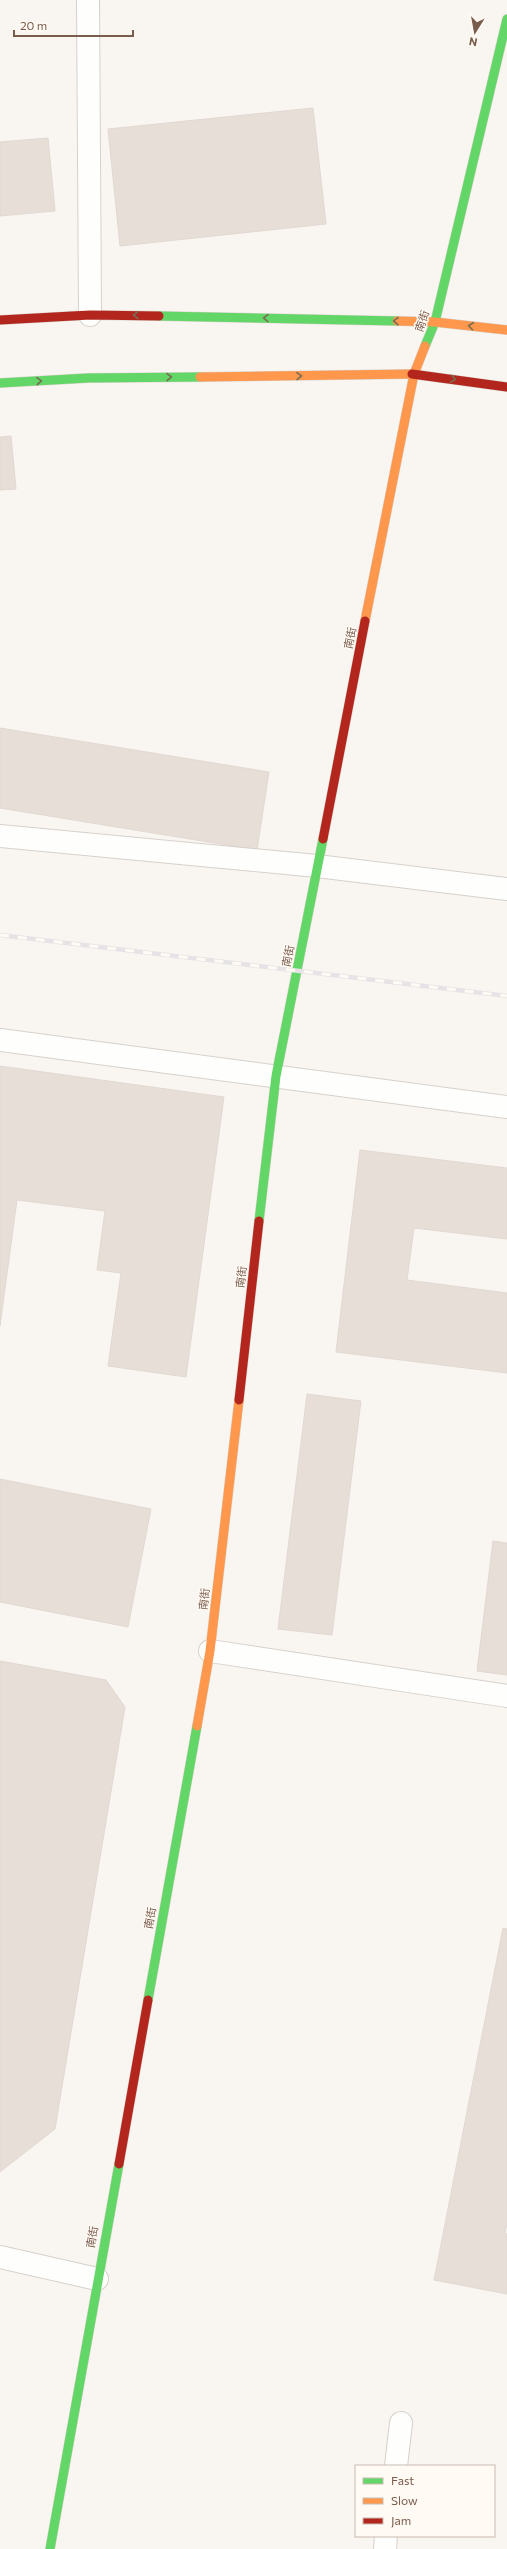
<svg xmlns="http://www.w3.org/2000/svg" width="507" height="2549" viewBox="0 0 507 2549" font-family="Commissioner,'Noto Sans SC',sans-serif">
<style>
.building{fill:#e6ded7;stroke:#e2d8d2}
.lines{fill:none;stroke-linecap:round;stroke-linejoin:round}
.street-casing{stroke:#d7d1cb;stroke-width:24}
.fast-casing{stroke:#d9d2cb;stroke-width:10}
.slow-casing{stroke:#d9d2cb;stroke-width:10}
.jam-casing{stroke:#d9d2cb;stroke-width:10}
.street{stroke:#fefefd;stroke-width:22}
.fast{stroke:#63d668;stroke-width:9}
.slow{stroke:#ff974d;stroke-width:9}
.jam{stroke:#b3261e;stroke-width:9}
.rail-casing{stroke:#e6e3e7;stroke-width:4.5}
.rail{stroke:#fffaf3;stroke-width:3;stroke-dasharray:9;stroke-linecap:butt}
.oneway{stroke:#776e51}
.labels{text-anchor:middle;stroke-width:3;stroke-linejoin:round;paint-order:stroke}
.street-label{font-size:11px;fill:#7a5c4d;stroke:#fffaf3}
</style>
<rect width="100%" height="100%" fill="#f9f5f0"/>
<g class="building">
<path d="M313,108L326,224L120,246L108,129Z"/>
<path d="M48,138L55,211L0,216V142Z"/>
<path d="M11,436L16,489L0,490V437Z"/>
<path d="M0,728L269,772L257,850L0,808Z"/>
<path d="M0,1066L224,1097L186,1377L108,1366L121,1273L97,1270L105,1211L17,1200L0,1326Z"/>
<path d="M360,1150L507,1168V1239L414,1228L407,1280L507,1293V1373L336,1352Z"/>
<path d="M307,1394L361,1401L332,1635L278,1629Z"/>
<path d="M0,1479L151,1509L128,1627L0,1602Z"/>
<path d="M493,1541L507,1543V1675L477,1671Z"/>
<path d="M0,1661L106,1680L125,1707L55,2129L0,2172Z"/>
<path d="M503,1928L507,1929V2223L505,2233L507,2234V2294L434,2280Z"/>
</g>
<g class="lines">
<g class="street-casing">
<g id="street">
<path d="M88,0L90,315"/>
<path d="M0,836L317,866L507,889"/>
<path d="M0,1040L507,1107"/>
<path d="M210,1651L507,1696"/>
<path d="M0,2257L97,2279"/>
<path d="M396,2466L401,2423"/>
<path d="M385,2549L386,2536"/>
</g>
</g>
<g class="fast-casing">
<g id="fast">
<path d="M159,316L397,321"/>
<path d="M425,346L435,322L507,19"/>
<path d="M0,383L88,378L200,377"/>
<path d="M259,1221L276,1076L323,839"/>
<path d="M148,2000L197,1726"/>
<path d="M50,2549L119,2164"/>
</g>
</g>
<g class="slow-casing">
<g id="slow">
<path d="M397,321L435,322L507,330"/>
<path d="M200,377L412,374"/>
<path d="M365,621L414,374L425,346"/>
<path d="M197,1726L210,1651L239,1400"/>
</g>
</g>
<g class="jam-casing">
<g id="jam">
<path d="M0,320L90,315L159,316"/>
<path d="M412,374L507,387"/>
<path d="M323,839L365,621"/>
<path d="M239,1400L259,1221"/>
<path d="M119,2164L148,2000"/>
</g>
</g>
<use href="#street" class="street"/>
<use href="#fast" class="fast"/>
<use href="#slow" class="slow"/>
<use href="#jam" class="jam"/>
<g class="rail-casing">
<path id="rail" d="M0,935L507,996"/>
</g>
<use href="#rail" class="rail"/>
</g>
<defs><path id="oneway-chevron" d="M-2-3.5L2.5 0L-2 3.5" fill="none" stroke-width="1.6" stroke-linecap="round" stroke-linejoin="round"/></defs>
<g class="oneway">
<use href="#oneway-chevron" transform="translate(136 315) rotate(-179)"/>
<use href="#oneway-chevron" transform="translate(266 318) rotate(-179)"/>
<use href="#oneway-chevron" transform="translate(396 321) rotate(-179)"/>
<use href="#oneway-chevron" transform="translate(471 326) rotate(-173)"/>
<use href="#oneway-chevron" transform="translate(299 376) rotate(-1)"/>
<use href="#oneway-chevron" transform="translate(169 377) rotate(-1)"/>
<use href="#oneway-chevron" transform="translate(453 379) rotate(8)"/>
<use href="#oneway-chevron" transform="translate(39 381) rotate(-3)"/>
</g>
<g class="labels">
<g class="street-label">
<text transform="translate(422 321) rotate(-71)" y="4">南街</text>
<text transform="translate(350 638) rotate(-79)" y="4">南街</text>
<text transform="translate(288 956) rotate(-79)" y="4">南街</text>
<text transform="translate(241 1277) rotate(-83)" y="4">南街</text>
<text transform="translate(204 1599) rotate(-83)" y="4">南街</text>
<text transform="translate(150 1918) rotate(-80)" y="4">南街</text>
<text transform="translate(92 2237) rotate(-80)" y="4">南街</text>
</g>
</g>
<rect x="355" y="2465" width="140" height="72" fill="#fffaf3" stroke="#cabbb1"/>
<rect x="363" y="2478" width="20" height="6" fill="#63d668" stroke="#cabbb1"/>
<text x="391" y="2485" font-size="12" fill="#7a5c4d">Fast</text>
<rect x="363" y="2498" width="20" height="6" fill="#ff974d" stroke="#cabbb1"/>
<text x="391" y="2505" font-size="12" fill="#7a5c4d">Slow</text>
<rect x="363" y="2518" width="20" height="6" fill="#b3261e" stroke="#cabbb1"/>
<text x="391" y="2525" font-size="12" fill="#7a5c4d">Jam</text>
<g transform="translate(475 32) rotate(191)" stroke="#fffaf3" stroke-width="3" paint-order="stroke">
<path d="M0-3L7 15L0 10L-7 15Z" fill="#7a5c4d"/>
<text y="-6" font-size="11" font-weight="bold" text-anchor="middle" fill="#7a5c4d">N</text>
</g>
<path d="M14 30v6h119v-6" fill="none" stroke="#7a5c4d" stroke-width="2"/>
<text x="20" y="30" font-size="12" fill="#7a5c4d" stroke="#fffaf3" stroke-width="3" paint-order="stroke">20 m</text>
</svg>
